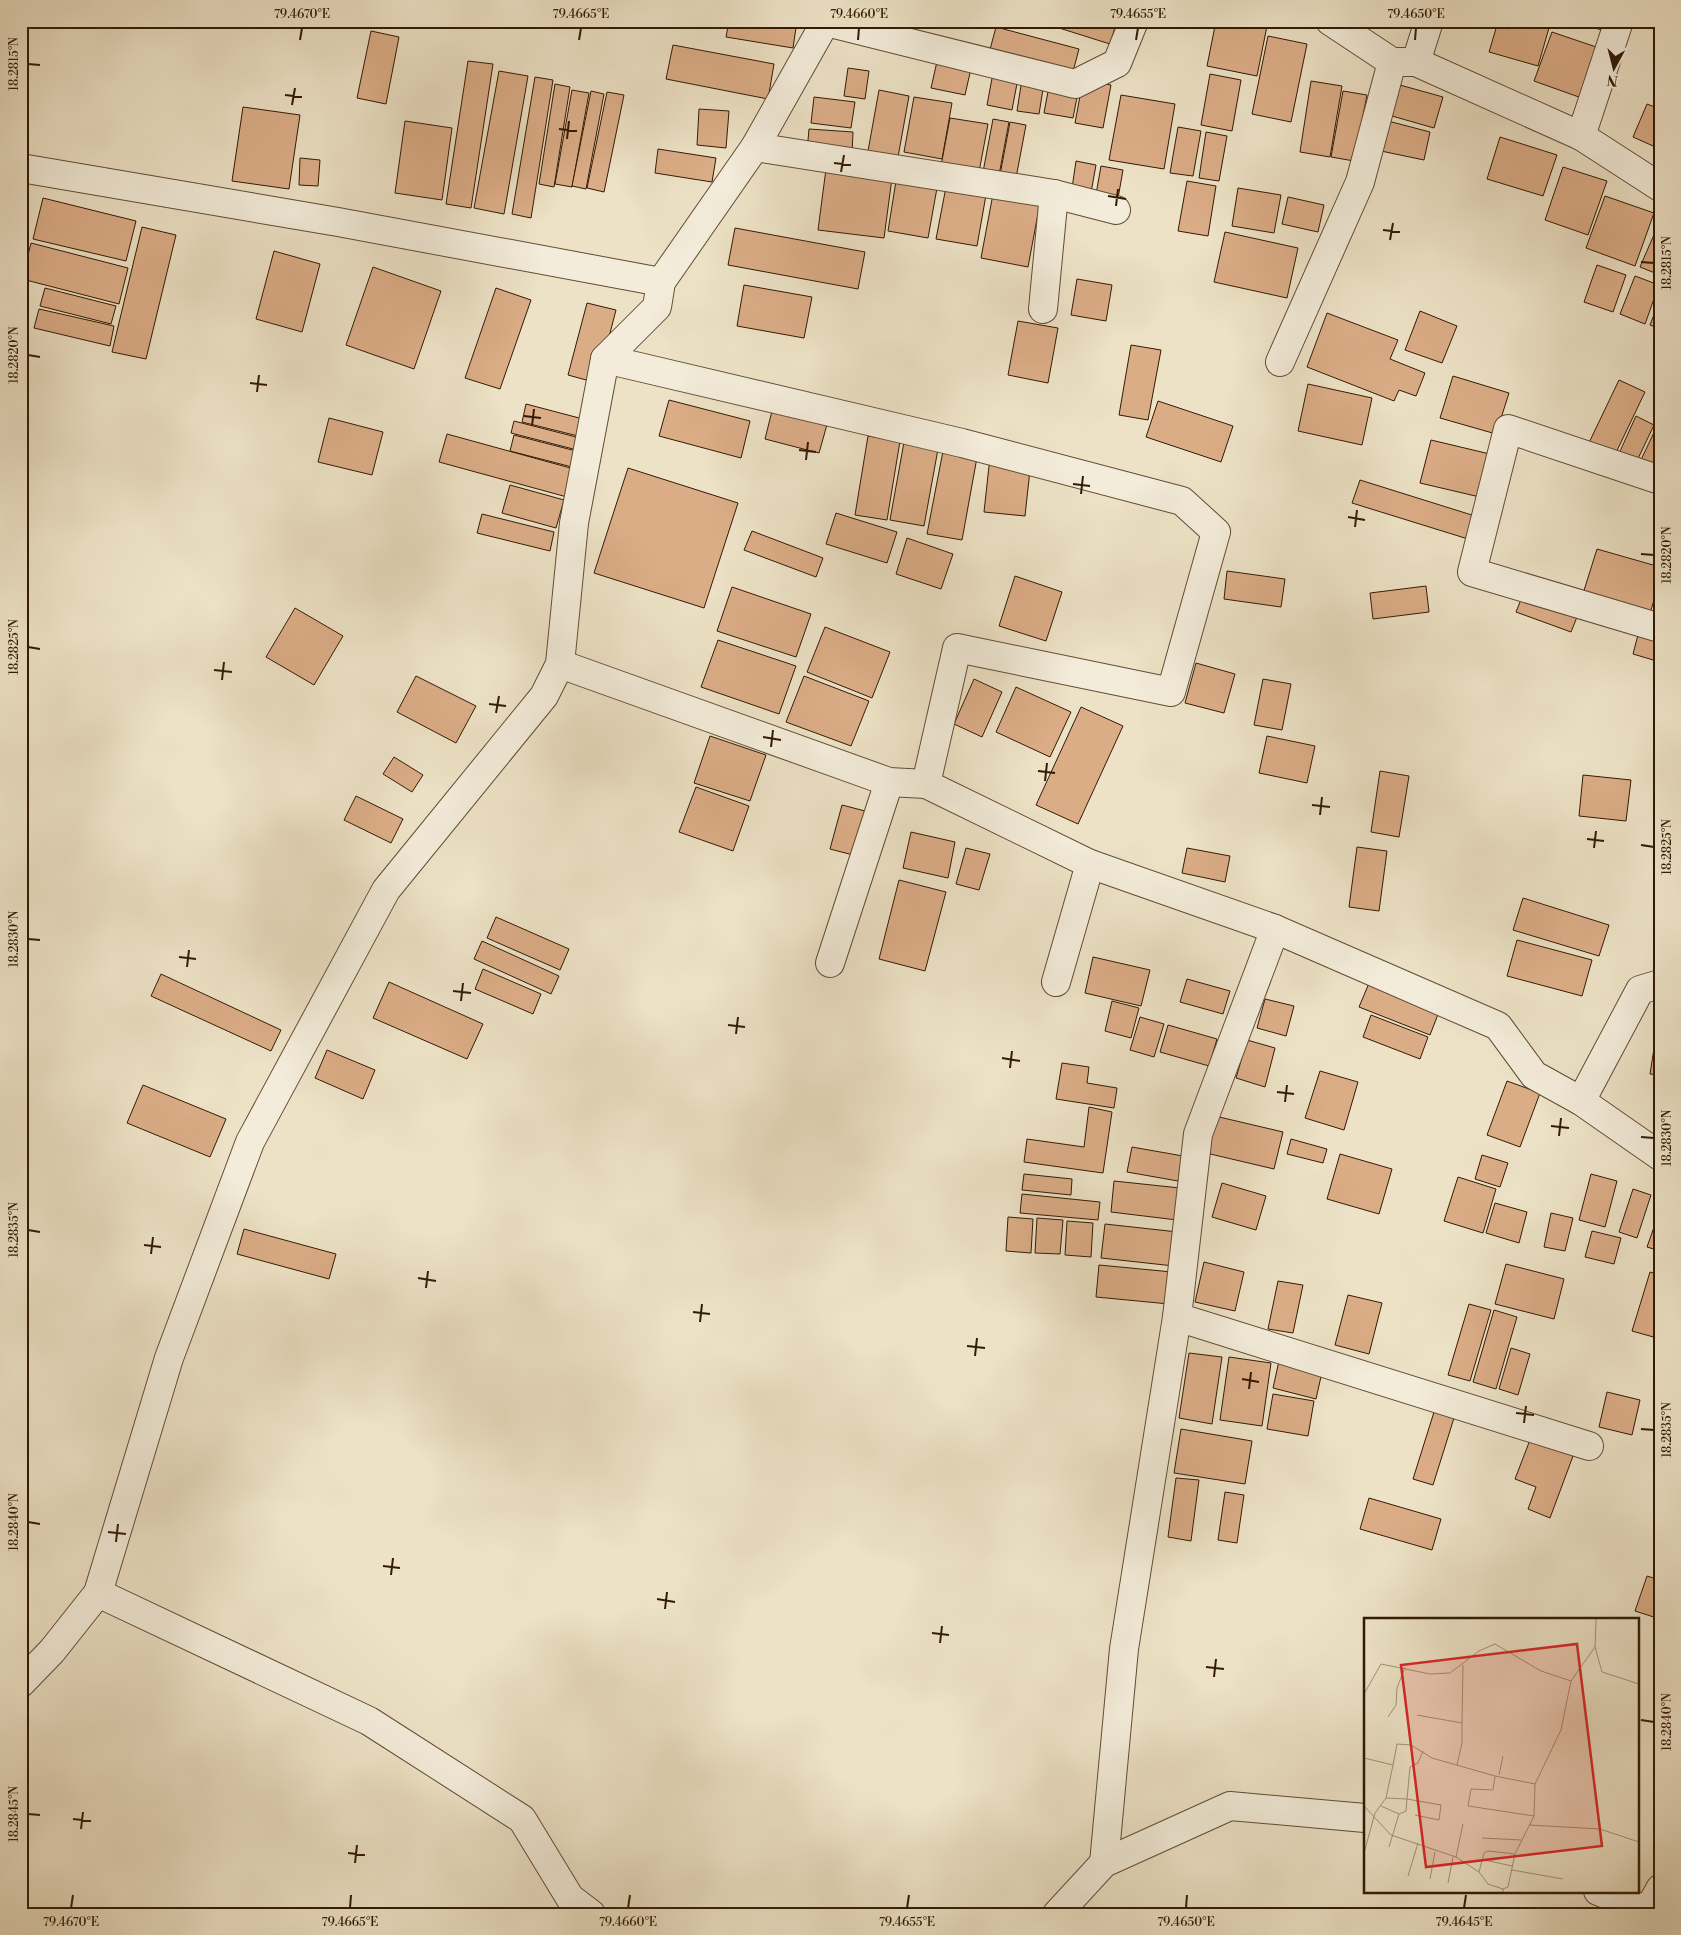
<svg xmlns="http://www.w3.org/2000/svg" width="1681" height="1935" viewBox="0 0 1681 1935" font-family="'Libre Bodoni',serif">
<style>
.building{fill:#dbad87;stroke:#321a04}
.lines{fill:none;stroke-linecap:round;stroke-linejoin:round}
.minor-casing{stroke:#614c34;stroke-width:30}
.minor{stroke:#f3ecda;stroke-width:28}
.ticks{fill:none;stroke:#321a04;stroke-width:2}
.inset-road{fill:none;stroke:#a29278;stroke-width:1}
.view{fill:#d62828;fill-opacity:0.15;stroke:#d62828;stroke-width:2.5}
.inset-edge{fill:none;stroke:#321a04;stroke-width:2.5}
.neatline{fill:none;stroke:#321a04;stroke-width:2}
.ticks-label{font-size:12px;text-anchor:middle;fill:#321a04}
</style>
<rect width="100%" height="100%" fill="#ede2c6"/>
<filter id="stains"><feTurbulence type="fractalNoise" baseFrequency=".004" numOctaves="4"/><feColorMatrix values="0 0 0 0 .2 0 0 0 0 .09 0 0 0 0 .02 0 0 0 .5 -.17"/></filter>
<radialGradient id="worn" r=".72"><stop offset=".6" stop-color="#630" stop-opacity="0"/><stop offset="1" stop-color="#630" stop-opacity=".3"/></radialGradient>
<g class="building">
<path d="M729,21H797L793,48L726,37Z"/>
<path d="M1058,21H1117L1110,44L1056,27Z"/>
<path d="M1216,21H1268L1257,76L1207,66Z"/>
<path d="M1512,21H1551L1538,66L1489,52L1497,25L1509,29Z"/>
<path d="M1572,21H1604L1602,30Z"/>
<path d="M996,27L1079,49L1071,79L988,57Z"/>
<path d="M371,31L399,37L386,104L357,98Z"/>
<path d="M1552,32L1608,51L1590,101L1534,81Z"/>
<path d="M1268,36L1307,44L1291,122L1252,114Z"/>
<path d="M673,45L774,64L768,99L666,79Z"/>
<path d="M938,57L972,64L965,95L931,88Z"/>
<path d="M468,61L493,64L471,208L446,204Z"/>
<path d="M848,68L869,71L865,99L844,96Z"/>
<path d="M499,71L528,76L504,214L474,208Z"/>
<path d="M993,73L1018,78L1012,110L987,105Z"/>
<path d="M1210,74L1241,80L1232,131L1201,125Z"/>
<path d="M535,77L553,80L531,218L512,214Z"/>
<path d="M1022,79L1044,83L1039,114L1017,111Z"/>
<path d="M1083,80L1111,85L1103,128L1075,123Z"/>
<path d="M1311,81L1342,86L1330,157L1300,152Z"/>
<path d="M555,84L570,87L554,187L539,184Z"/>
<path d="M1400,85L1443,97L1434,128L1392,116Z"/>
<path d="M1049,86L1078,92L1073,118L1044,113Z"/>
<path d="M572,90L589,93L572,187L555,184Z"/>
<path d="M879,90L909,96L898,157L868,151Z"/>
<path d="M591,91L604,94L586,189L572,186Z"/>
<path d="M1343,91L1367,95L1354,161L1331,157Z"/>
<path d="M607,92L624,95L604,192L587,188Z"/>
<path d="M1121,95L1175,104L1164,169L1109,160Z"/>
<path d="M814,97L855,102L851,128L811,123Z"/>
<path d="M914,97L952,103L942,159L904,152Z"/>
<path d="M1647,104L1660,109V149L1633,137Z"/>
<path d="M243,107L300,115L289,189L232,181Z"/>
<path d="M699,109L729,111L726,148L697,145Z"/>
<path d="M950,118L988,124L979,172L941,166Z"/>
<path d="M993,119L1009,122L999,175L983,172Z"/>
<path d="M405,121L452,128L442,200L395,193Z"/>
<path d="M1388,121L1430,132L1424,160L1381,151Z"/>
<path d="M1010,122L1026,125L1016,178L1000,175Z"/>
<path d="M1178,127L1201,131L1193,176L1170,173Z"/>
<path d="M809,129L853,132L852,154L807,151Z"/>
<path d="M1206,132L1227,136L1219,181L1199,178Z"/>
<path d="M1500,137L1557,155L1543,196L1487,179Z"/>
<path d="M658,149L716,158L712,182L655,173Z"/>
<path d="M300,158L320,160L318,186L299,185Z"/>
<path d="M1076,161L1096,165L1090,198L1071,195Z"/>
<path d="M1101,166L1123,170L1117,204L1095,200Z"/>
<path d="M1563,167L1607,181L1588,235L1545,220Z"/>
<path d="M826,169L892,178L884,238L818,230Z"/>
<path d="M896,181L937,188L928,238L888,231Z"/>
<path d="M1187,181L1216,186L1208,236L1178,231Z"/>
<path d="M946,187L986,195L977,246L936,239Z"/>
<path d="M1238,188L1281,195L1274,233L1232,226Z"/>
<path d="M993,194L1040,203L1028,267L981,258Z"/>
<path d="M1605,196L1654,213L1635,266L1586,248Z"/>
<path d="M1288,197L1324,205L1318,232L1282,224Z"/>
<path d="M43,198L136,221L126,261L33,239Z"/>
<path d="M1659,223H1660V275L1640,267Z"/>
<path d="M142,227L176,235L146,359L112,352Z"/>
<path d="M735,228L865,252L858,289L728,265Z"/>
<path d="M1225,232L1298,248L1287,298L1214,282Z"/>
<path d="M31,243L128,268L119,304L22,279Z"/>
<path d="M274,251L320,264L302,332L256,319Z"/>
<path d="M1597,265L1626,275L1613,312L1584,302Z"/>
<path d="M373,267L441,291L414,369L346,345Z"/>
<path d="M1635,276L1659,285L1645,324L1620,314Z"/>
<path d="M1077,279L1112,285L1106,321L1071,315Z"/>
<path d="M744,285L812,297L804,338L737,326Z"/>
<path d="M45,288L116,306L111,324L40,306Z"/>
<path d="M496,288L531,300L500,389L465,378Z"/>
<path d="M1660,299V329L1650,325Z"/>
<path d="M587,303L616,310L597,383L568,375Z"/>
<path d="M39,309L114,326L110,346L34,328Z"/>
<path d="M1420,311L1457,326L1442,363L1405,350Z"/>
<path d="M1327,313L1398,340L1390,359L1425,373L1416,396L1399,390L1394,401L1307,367Z"/>
<path d="M1018,321L1058,328L1048,383L1008,375Z"/>
<path d="M1131,345L1161,350L1148,420L1119,415Z"/>
<path d="M1453,376L1509,393L1496,434L1440,418Z"/>
<path d="M1619,380L1645,392L1612,461L1586,449Z"/>
<path d="M1308,384L1372,398L1362,445L1298,431Z"/>
<path d="M669,400L750,421L741,458L659,436Z"/>
<path d="M1158,401L1233,426L1221,462L1146,437Z"/>
<path d="M526,404L583,419L578,436L522,422Z"/>
<path d="M773,407L828,421L819,453L765,439Z"/>
<path d="M1636,416L1654,425L1634,467L1617,458Z"/>
<path d="M329,418L383,432L372,475L318,462Z"/>
<path d="M1660,420V466L1639,464Z"/>
<path d="M514,421L580,438L577,450L511,433Z"/>
<path d="M447,434L574,469L567,497L439,462Z"/>
<path d="M514,435L576,451L572,467L510,451Z"/>
<path d="M868,436L900,441L887,520L855,515Z"/>
<path d="M1431,440L1494,455L1484,498L1420,483Z"/>
<path d="M904,442L938,449L924,526L890,520Z"/>
<path d="M944,446L978,452L962,540L927,534Z"/>
<path d="M990,457L1031,461L1025,516L984,512Z"/>
<path d="M628,468L738,503L704,608L594,573Z"/>
<path d="M1360,480L1475,516L1468,539L1352,503Z"/>
<path d="M510,485L564,500L556,528L502,513Z"/>
<path d="M836,513L897,532L887,563L826,544Z"/>
<path d="M482,514L554,532L550,551L477,533Z"/>
<path d="M752,531L823,558L816,577L744,550Z"/>
<path d="M907,538L953,554L941,589L896,574Z"/>
<path d="M1597,549L1660,567V580L1648,620L1581,600Z"/>
<path d="M1227,571L1285,579L1281,607L1224,599Z"/>
<path d="M1015,576L1062,592L1046,641L999,626Z"/>
<path d="M1426,586L1429,612L1373,619L1370,593Z"/>
<path d="M732,587L811,614L796,657L717,631Z"/>
<path d="M1524,592L1579,612L1571,632L1516,612Z"/>
<path d="M295,608L343,636L314,685L266,657Z"/>
<path d="M825,627L890,652L872,698L807,672Z"/>
<path d="M1639,631L1660,637V662L1633,654Z"/>
<path d="M718,640L796,666L779,714L701,687Z"/>
<path d="M1196,663L1235,674L1224,713L1185,703Z"/>
<path d="M416,676L476,706L456,743L397,712Z"/>
<path d="M804,676L869,701L851,746L786,722Z"/>
<path d="M974,679L1002,692L982,737L954,724Z"/>
<path d="M1263,679L1291,684L1282,730L1254,725Z"/>
<path d="M1016,687L1071,712L1050,757L996,732Z"/>
<path d="M1081,707L1123,726L1078,824L1036,805Z"/>
<path d="M710,736L766,755L750,801L694,783Z"/>
<path d="M1267,736L1315,746L1307,783L1259,773Z"/>
<path d="M394,757L423,775L412,792L383,774Z"/>
<path d="M1380,771L1409,776L1399,837L1371,832Z"/>
<path d="M1583,775L1631,780L1626,821L1579,816Z"/>
<path d="M696,787L749,806L733,851L679,832Z"/>
<path d="M356,796L403,819L391,843L344,820Z"/>
<path d="M842,805L869,812L857,856L830,849Z"/>
<path d="M911,832L955,842L948,878L903,868Z"/>
<path d="M1357,847L1387,851L1379,911L1349,907Z"/>
<path d="M966,848L990,854L979,890L956,884Z"/>
<path d="M1187,848L1230,856L1225,882L1182,873Z"/>
<path d="M899,880L946,892L925,971L879,959Z"/>
<path d="M1523,898L1609,925L1599,956L1513,930Z"/>
<path d="M1660,909V933L1655,932Z"/>
<path d="M496,917L569,949L560,970L487,938Z"/>
<path d="M1517,940L1592,960L1582,996L1507,976Z"/>
<path d="M482,941L559,976L551,994L474,959Z"/>
<path d="M1093,957L1150,970L1141,1006L1085,993Z"/>
<path d="M483,969L541,994L533,1014L475,989Z"/>
<path d="M161,974L281,1030L271,1051L151,996Z"/>
<path d="M1372,976L1442,1004L1430,1035L1359,1007Z"/>
<path d="M1187,979L1230,991L1223,1014L1180,1002Z"/>
<path d="M389,982L483,1024L467,1059L373,1018Z"/>
<path d="M1265,999L1294,1006L1286,1036L1257,1028Z"/>
<path d="M1112,1001L1139,1008L1131,1038L1105,1031Z"/>
<path d="M1371,1015L1428,1037L1420,1059L1363,1037Z"/>
<path d="M1140,1017L1164,1024L1154,1057L1130,1050Z"/>
<path d="M1168,1025L1217,1039L1209,1066L1160,1052Z"/>
<path d="M1247,1040L1275,1048L1265,1087L1236,1078Z"/>
<path d="M1655,1042L1660,1043V1075L1650,1074Z"/>
<path d="M327,1050L375,1070L363,1099L315,1078Z"/>
<path d="M1062,1063L1089,1067L1087,1083L1117,1088L1114,1108L1056,1099Z"/>
<path d="M1320,1071L1358,1082L1344,1130L1305,1118Z"/>
<path d="M1507,1081L1540,1093L1520,1147L1487,1135Z"/>
<path d="M143,1085L226,1119L210,1157L127,1123Z"/>
<path d="M1089,1107L1112,1112L1103,1173L1024,1162L1027,1139L1084,1147Z"/>
<path d="M1215,1116L1283,1132L1274,1169L1206,1153Z"/>
<path d="M1291,1139L1327,1149L1323,1163L1287,1154Z"/>
<path d="M1132,1147L1183,1156L1178,1181L1127,1172Z"/>
<path d="M1340,1154L1392,1169L1379,1214L1327,1199Z"/>
<path d="M1482,1155L1508,1163L1500,1187L1475,1179Z"/>
<path d="M1024,1174L1072,1179L1071,1195L1022,1190Z"/>
<path d="M1591,1174L1617,1181L1605,1227L1579,1220Z"/>
<path d="M1458,1177L1496,1189L1483,1233L1444,1221Z"/>
<path d="M1114,1181L1180,1188L1177,1220L1111,1212Z"/>
<path d="M1222,1183L1266,1196L1256,1230L1212,1217Z"/>
<path d="M1633,1189L1651,1195L1637,1238L1619,1232Z"/>
<path d="M1022,1194L1100,1202L1098,1220L1020,1213Z"/>
<path d="M1495,1203L1527,1212L1519,1243L1486,1233Z"/>
<path d="M1660,1210V1251L1647,1247Z"/>
<path d="M1551,1213L1573,1218L1565,1251L1544,1247Z"/>
<path d="M1008,1217L1033,1219L1031,1253L1006,1251Z"/>
<path d="M1037,1218L1063,1220L1060,1254L1035,1253Z"/>
<path d="M1067,1221L1093,1223L1091,1257L1065,1255Z"/>
<path d="M1105,1224L1178,1232L1174,1266L1101,1258Z"/>
<path d="M244,1229L336,1254L329,1279L237,1254Z"/>
<path d="M1592,1231L1621,1238L1614,1264L1585,1257Z"/>
<path d="M1204,1262L1244,1272L1235,1311L1195,1302Z"/>
<path d="M1506,1264L1564,1279L1554,1319L1495,1304Z"/>
<path d="M1099,1265L1172,1272L1169,1304L1096,1297Z"/>
<path d="M1650,1272L1660,1275V1328L1657,1338L1632,1331Z"/>
<path d="M1278,1281L1303,1285L1293,1333L1268,1329Z"/>
<path d="M1348,1295L1382,1303L1369,1354L1335,1345Z"/>
<path d="M1469,1304L1491,1310L1470,1381L1448,1375Z"/>
<path d="M1494,1310L1517,1317L1496,1389L1473,1382Z"/>
<path d="M1511,1348L1530,1354L1518,1395L1499,1389Z"/>
<path d="M1189,1353L1222,1357L1212,1424L1179,1418Z"/>
<path d="M1229,1357L1271,1363L1262,1426L1220,1420Z"/>
<path d="M1279,1361L1322,1372L1316,1399L1273,1388Z"/>
<path d="M1607,1392L1640,1400L1632,1435L1599,1427Z"/>
<path d="M1273,1394L1314,1401L1308,1436L1267,1429Z"/>
<path d="M1434,1412L1454,1418L1433,1485L1413,1479Z"/>
<path d="M1181,1429L1252,1441L1245,1484L1174,1473Z"/>
<path d="M1533,1432L1576,1448L1550,1518L1528,1509L1536,1487L1515,1479Z"/>
<path d="M1176,1478L1199,1480L1191,1541L1168,1537Z"/>
<path d="M1225,1492L1244,1495L1237,1543L1218,1540Z"/>
<path d="M1369,1498L1441,1519L1432,1550L1360,1529Z"/>
<path d="M1647,1576L1660,1580V1619L1635,1611Z"/>
</g>
<g class="lines">
<g class="minor-casing">
<g id="minor">
<path d="M1330,21L1392,62H1416L1581,136L1660,187"/>
<path d="M826,22L1075,84L1117,63L1134,21"/>
<path d="M1416,62L1429,21"/>
<path d="M1581,136L1619,21"/>
<path d="M755,147L1054,194L1116,210"/>
<path d="M21,168L338,222L661,282"/>
<path d="M1043,309L1054,194"/>
<path d="M1280,362L1360,182L1392,62"/>
<path d="M1660,480L1508,429L1472,572L1660,628"/>
<path d="M560,664L889,782L926,784L957,648L1171,692L1216,532L1182,501L962,443L605,359"/>
<path d="M926,784L1090,864L1275,929L1498,1026L1534,1075L1581,1101L1660,1156"/>
<path d="M1275,929L1198,1134L1177,1317L1589,1446"/>
<path d="M830,963L889,782"/>
<path d="M1056,982L1090,864"/>
<path d="M1581,1101L1640,990L1660,984"/>
<path d="M98,1593L369,1721L522,1819L570,1898L591,1914"/>
<path d="M21,1683L52,1651L98,1593L169,1358L250,1142L386,890L544,696L560,664L574,523L605,359L657,307L661,282L755,147L826,21"/>
<path d="M1104,1863L1124,1649L1177,1317"/>
<path d="M1598,1891L1656,1914"/>
<path d="M1648,1911L1660,1889"/>
<path d="M1057,1914L1104,1863L1230,1806L1365,1818"/>
</g>
</g>
<use href="#minor" class="minor"/>
</g>
<path class="ticks" d="M300,40L302,28M579,40L581,28M858,40L859,28M1136,40L1138,28M1415,40L1416,28M28,64L40,65M285,95L302,97M292,105L295,88M559,129L577,131M567,139L569,121M834,163L851,165M841,172L844,155M1108,196L1126,199M1116,206L1118,189M1383,230L1400,232M1390,240L1393,223M1641,262L1654,263M28,355L40,357M250,383L267,385M257,392L259,375M524,416L541,418M532,426L534,409M799,450L816,452M806,460L808,442M1073,484L1090,486M1081,494L1083,476M1348,517L1365,520M1355,527L1357,510M1641,554L1654,555M28,647L40,649M214,670L232,672M222,680L224,662M489,704L506,706M496,713L499,696M763,737L781,740M771,747L773,730M1038,771L1055,773M1045,781L1047,763M1312,805L1330,807M1320,815L1322,797M1587,839L1604,841M1641,845L1654,847M1594,848L1596,831M28,939L40,940M179,957L196,959M187,967L189,950M453,991L471,993M461,1001L463,983M728,1025L745,1027M736,1034L738,1017M1002,1058L1020,1061M1010,1068L1012,1051M1277,1092L1294,1094M1285,1102L1287,1085M1551,1126L1569,1128M1559,1136L1561,1118M1641,1137L1654,1138M28,1230L40,1232M144,1245L161,1247M151,1254L153,1237M418,1278L436,1281M426,1288L428,1271M693,1312L710,1314M700,1322L702,1304M967,1346L985,1348M975,1356L977,1338M1242,1379L1259,1382M1249,1389L1251,1372M1516,1413L1534,1415M1524,1423L1526,1406M1641,1429L1654,1430M28,1522L40,1524M108,1532L126,1534M116,1542L118,1524M383,1566L400,1568M391,1575L393,1558M657,1599L675,1602M665,1609L667,1592M932,1633L949,1635M940,1643L942,1626M1206,1667L1224,1669M1214,1677L1216,1659M1641,1720L1654,1722M28,1814L40,1815M73,1819L91,1821M81,1829L83,1812M348,1853L365,1855M355,1863L357,1845M71,1908L73,1895M350,1908L351,1895M628,1908L630,1895M907,1908L909,1895M1186,1908L1187,1895M1464,1908L1466,1895"/>
<g transform="translate(1364 1618)">
<rect width="275" height="275" fill="#ede2c6"/>
<path class="inset-road" d="M231,29L238,54L275,66M0,76L17,46L66,56L86,55L115,33L131,26L177,53L207,63M53,97L98,105V125L93,147M24,99L32,87L33,70L41,49M98,105L99,47M0,140L29,147L33,126L47,127L68,140L131,158M135,157L139,138M22,180L43,181L46,149L54,145L59,133M0,188L27,217L92,239L115,254L124,266L139,271M17,188L35,196M170,198L104,188L107,171L129,172L131,158L171,166M165,207L236,211L275,224M118,220L157,222M25,229L35,196L42,193L43,181L77,187L75,202L51,197M0,235L11,195L22,180L29,147M92,239L99,206M121,242L148,248M148,252L199,261M115,254L120,235L124,233L151,236M44,258L54,225M66,261L71,234M84,265L89,239M139,274V271L144,269L151,236L170,198L171,166L197,112L207,63L231,29L232,1"/>
<path class="view" d="M213,26L238,228L62,249L37,47Z"/>
<rect width="275" height="275" class="inset-edge"/>
</g>
<rect width="1681" height="1935" fill="none" stroke="#ede2c6" stroke-width="55"/>
<g transform="translate(1614 68) rotate(187)" stroke="#f3ecda" stroke-width="4" paint-order="stroke">
<path d="M0-4L9 19L0 12L-9 19Z" fill="#321a04"/>
<text y="-8" font-size="14" font-weight="bold" text-anchor="middle" fill="#321a04">N</text>
</g>
<rect x="28" y="28" width="1626" height="1880" class="neatline"/>
<g class="ticks-label">
<text x="302" y="18">79.4670°E</text>
<text x="581" y="18">79.4665°E</text>
<text x="859" y="18">79.4660°E</text>
<text x="1138" y="18">79.4655°E</text>
<text x="1416" y="18">79.4650°E</text>
<text transform="translate(14 64) rotate(-90)" y="4">18.2815°N</text>
<text transform="translate(1667 263) rotate(-90)" y="4">18.2815°N</text>
<text transform="translate(14 355) rotate(-90)" y="4">18.2820°N</text>
<text transform="translate(1667 555) rotate(-90)" y="4">18.2820°N</text>
<text transform="translate(14 647) rotate(-90)" y="4">18.2825°N</text>
<text transform="translate(1667 847) rotate(-90)" y="4">18.2825°N</text>
<text transform="translate(14 939) rotate(-90)" y="4">18.2830°N</text>
<text transform="translate(1667 1138) rotate(-90)" y="4">18.2830°N</text>
<text transform="translate(14 1230) rotate(-90)" y="4">18.2835°N</text>
<text transform="translate(1667 1430) rotate(-90)" y="4">18.2835°N</text>
<text transform="translate(14 1522) rotate(-90)" y="4">18.2840°N</text>
<text transform="translate(1667 1722) rotate(-90)" y="4">18.2840°N</text>
<text transform="translate(14 1814) rotate(-90)" y="4">18.2845°N</text>
<text x="71" y="1926">79.4670°E</text>
<text x="350" y="1926">79.4665°E</text>
<text x="628" y="1926">79.4660°E</text>
<text x="907" y="1926">79.4655°E</text>
<text x="1186" y="1926">79.4650°E</text>
<text x="1464" y="1926">79.4645°E</text>
</g>
<rect width="100%" height="100%" filter="url(#stains)"/>
<rect width="100%" height="100%" fill="url(#worn)"/>
</svg>
